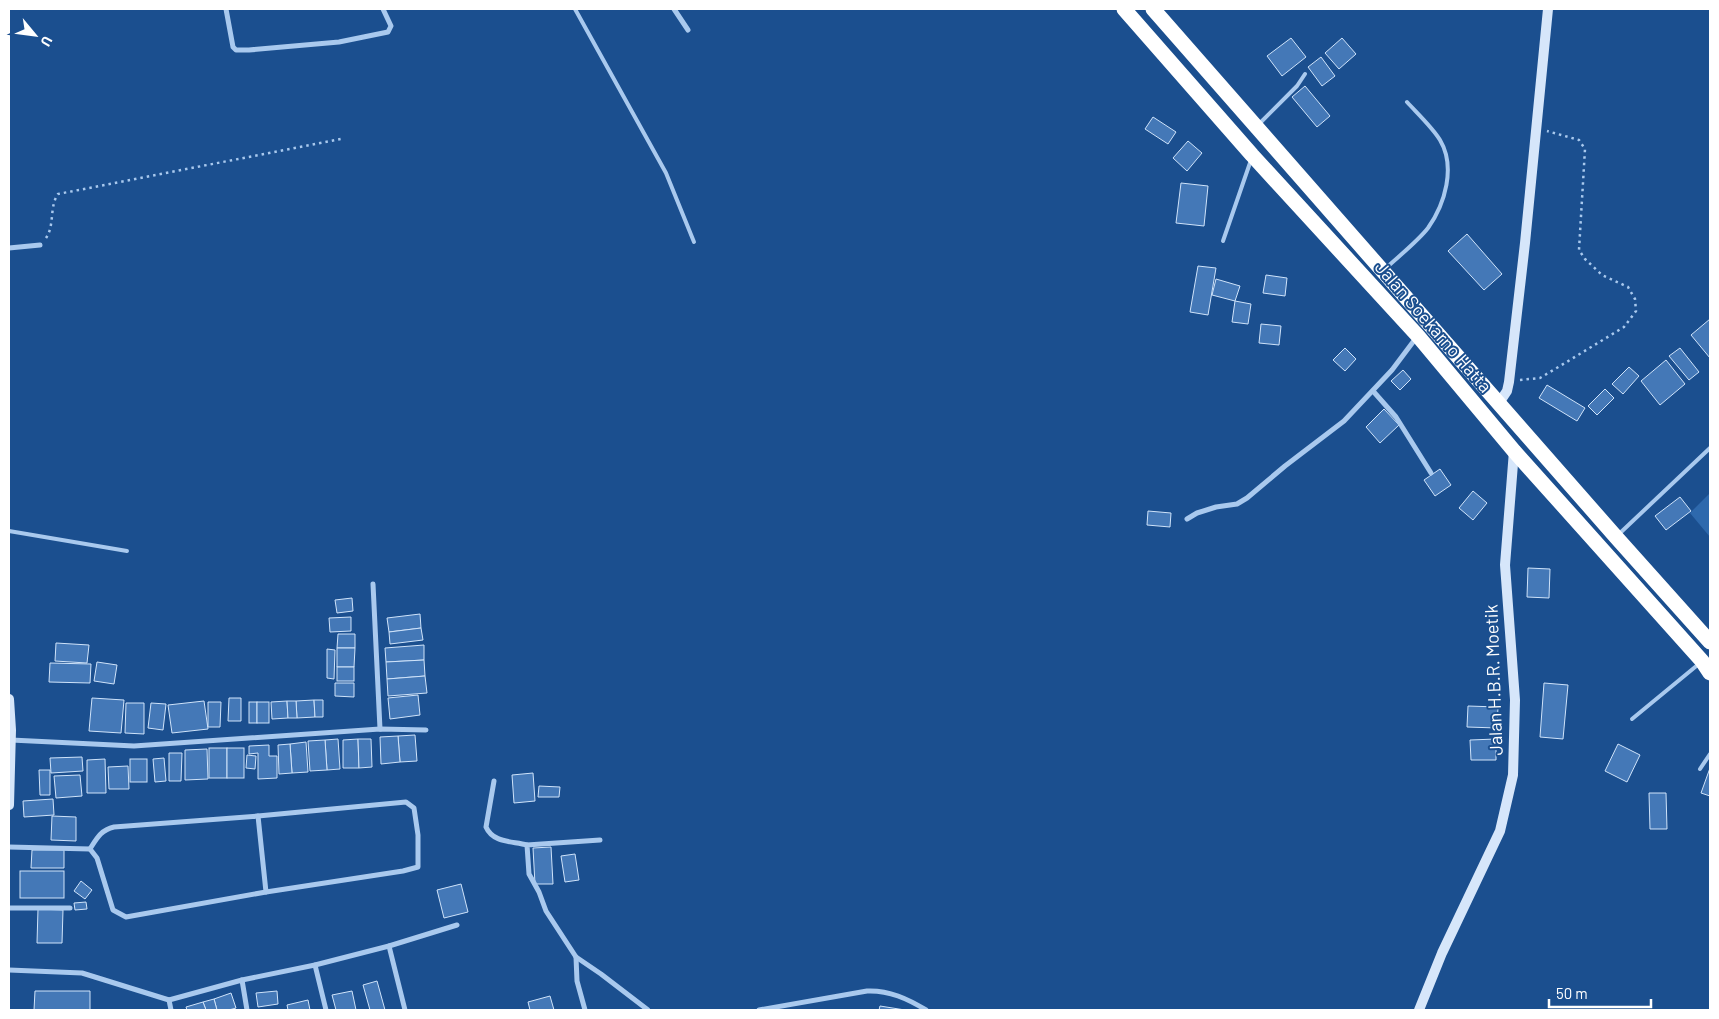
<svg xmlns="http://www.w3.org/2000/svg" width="1719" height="1019" viewBox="0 0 1719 1019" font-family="Barlow,sans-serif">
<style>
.green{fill:#2e69ad}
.building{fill:#4478b7;stroke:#cfe3fa}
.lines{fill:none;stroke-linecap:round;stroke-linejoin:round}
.path{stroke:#a9c9ee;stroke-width:2.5;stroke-dasharray:2.5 4;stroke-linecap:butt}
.lane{stroke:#a9c9ee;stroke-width:4}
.street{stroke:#a9c9ee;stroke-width:5}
.secondary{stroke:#d6e6fa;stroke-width:10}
.highway{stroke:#fff;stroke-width:15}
.labels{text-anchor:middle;stroke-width:4;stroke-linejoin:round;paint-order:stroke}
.street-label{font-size:18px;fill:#fff;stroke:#1b4f8f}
</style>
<rect width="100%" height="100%" fill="#1b4f8f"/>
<path class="green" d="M1710,493V537L1690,513Z"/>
<g class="building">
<path d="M1291,38L1306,57L1282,76L1267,56Z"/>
<path d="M1342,38L1356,54L1339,69L1325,53Z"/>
<path d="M1321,57L1335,76L1322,86L1308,67Z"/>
<path d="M1305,86L1330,116L1317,127L1292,97Z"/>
<path d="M1153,117L1176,132L1168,144L1145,129Z"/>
<path d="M1188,141L1202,153L1187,171L1173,158Z"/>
<path d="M1181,183L1208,186L1204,226L1176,223Z"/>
<path d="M1467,234L1502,274L1484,290L1448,251Z"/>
<path d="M1198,266L1216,268L1208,315L1190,312Z"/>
<path d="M1266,275L1287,278L1285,296L1263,293Z"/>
<path d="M1216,279L1240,286L1235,301L1212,295Z"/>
<path d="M1235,301L1251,304L1248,324L1232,322Z"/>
<path d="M1710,319V358L1691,335Z"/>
<path d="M1261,324L1281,326L1279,345L1259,343Z"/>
<path d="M1345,348L1356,359L1345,371L1333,360Z"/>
<path d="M1680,348L1699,372L1689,380L1669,356Z"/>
<path d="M1666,360L1685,384L1660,405L1641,381Z"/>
<path d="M1629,367L1639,376L1623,394L1612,384Z"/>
<path d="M1403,370L1411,379L1400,390L1391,381Z"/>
<path d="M1547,385L1585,408L1577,421L1539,398Z"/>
<path d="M1605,389L1614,398L1597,415L1588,406Z"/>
<path d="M1384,409L1399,425L1380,443L1366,427Z"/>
<path d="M1440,469L1451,485L1435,496L1424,480Z"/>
<path d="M1473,491L1487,503L1473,520L1459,508Z"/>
<path d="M1680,497L1691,511L1666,530L1655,516Z"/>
<path d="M1148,511L1171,513L1170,527L1147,525Z"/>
<path d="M1528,568L1550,569L1549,598L1527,597Z"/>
<path d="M352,598L353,611L337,613L335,600Z"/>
<path d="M420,614L421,628L389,632L387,618Z"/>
<path d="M351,617V631L330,632L329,618Z"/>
<path d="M421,628L423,640L390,644L389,632Z"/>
<path d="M338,634H355V648H337Z"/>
<path d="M56,643L89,645L87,663L55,661Z"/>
<path d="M424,645V660L386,662L385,648Z"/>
<path d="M337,648H355L354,667H337Z"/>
<path d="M327,649L335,650L334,679L327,678Z"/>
<path d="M424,660L425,676L387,679L386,662Z"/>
<path d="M97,662L117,665L114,684L94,681Z"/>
<path d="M50,663L91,664L90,683L49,682Z"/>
<rect x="337" y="667" width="17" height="14"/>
<path d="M425,676L427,693L388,696L387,679Z"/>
<path d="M335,683H354V697L335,696Z"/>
<path d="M1544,683L1568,685L1563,739L1540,737Z"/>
<path d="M418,695L420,715L390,719L388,698Z"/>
<path d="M92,698L124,700L121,733L89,731Z"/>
<path d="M229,698H241V721H228Z"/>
<path d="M314,700L315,717L297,718L296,701Z"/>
<path d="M314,700H323V717H315Z"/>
<path d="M204,701L208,729L172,733L168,705Z"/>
<path d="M287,701L288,718L272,719L271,702Z"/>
<path d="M287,701H296L297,718H288Z"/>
<path d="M208,702H221L220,727H208Z"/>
<rect x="249" y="702" width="8" height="21"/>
<rect x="257" y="702" width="12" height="21"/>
<path d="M126,703H144V734L125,733Z"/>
<path d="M151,703L166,704L163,730L148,728Z"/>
<path d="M1468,706L1498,707L1497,728L1467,727Z"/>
<path d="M415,735L417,761L400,762L398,736Z"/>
<path d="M398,736L400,762L381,764L380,737Z"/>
<path d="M338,739L340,769L327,770L325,740Z"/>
<path d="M358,739L359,768H343V740Z"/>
<path d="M358,739H371L372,767L359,768Z"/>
<path d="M1496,739V760H1471L1470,740Z"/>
<path d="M325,740L327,770L310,771L308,741Z"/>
<path d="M306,742L308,772L292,773L290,744Z"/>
<path d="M290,744L292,773L279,774L278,745Z"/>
<path d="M1618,744L1640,755L1627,782L1605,771Z"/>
<path d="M269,745V756H277V778L258,779V753L249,754V746Z"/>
<rect x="209" y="748" width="18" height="30"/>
<rect x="227" y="748" width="17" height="30"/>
<path d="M207,749L208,779L185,780V750Z"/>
<path d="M169,753H182L181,781H169Z"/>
<path d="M247,755L256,756L255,769L246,768Z"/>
<path d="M82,757L83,771L51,773L50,758Z"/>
<path d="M164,758L166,781L155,782L153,759Z"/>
<path d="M105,759L106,793H87V760Z"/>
<rect x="130" y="759" width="17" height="23"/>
<path d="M128,766L129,789H109L108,767Z"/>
<path d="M1710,768V796L1701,793Z"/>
<path d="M39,770H50V795H40Z"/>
<path d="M533,773L535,801L514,803L512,775Z"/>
<path d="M80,775L82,796L56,798L54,776Z"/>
<path d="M539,786L560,787L559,797H538Z"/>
<path d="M1649,793H1666L1667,829H1650Z"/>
<path d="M53,799L54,815L24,817L23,801Z"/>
<path d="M52,816L76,817V841L51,840Z"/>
<path d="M551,847L553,884H535L533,848Z"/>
<path d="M32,850H64V868H31Z"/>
<path d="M575,854L579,880L565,882L561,856Z"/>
<rect x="20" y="871" width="44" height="27"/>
<path d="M81,881L92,890L85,899L74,891Z"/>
<path d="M461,884L468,912L444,918L437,890Z"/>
<path d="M86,902L87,909L75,910L74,903Z"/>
<path d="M38,909L63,910L62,943H37Z"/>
<path d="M377,981L385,1010H370L363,985Z"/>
<path d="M35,991H90V1010H34Z"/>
<path d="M277,991L278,1004L258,1007L256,993Z"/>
<path d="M352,991L356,1010H336L332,995Z"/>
<path d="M231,993L236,1008L229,1010H217L214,999Z"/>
<path d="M550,996L554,1010H530L528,1002Z"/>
<path d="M214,999L217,1010H206L203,1002Z"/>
<path d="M308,1000L310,1010H288L287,1005Z"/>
<path d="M203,1002L206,1010H187L186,1007Z"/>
<path d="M880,1006L905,1010H879Z"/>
</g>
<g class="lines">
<g class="path">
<path d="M46,238C55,225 49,207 58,194L341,139"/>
<path d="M1520,380L1540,378L1565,363L1624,327L1636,311L1635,299L1628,287L1602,275L1585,259L1579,250L1585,149L1579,140L1547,131"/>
</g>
<g class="lane">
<path d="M575,9L666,173L694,242"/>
<path d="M1259,124L1297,86L1305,74"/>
<path d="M1223,241L1251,160"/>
<path d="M1386,268C1399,256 1418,241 1428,228C1445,204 1456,167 1440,140C1433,128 1417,113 1407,102"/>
<path d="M9,531L127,551"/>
<path d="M1619,534L1710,448"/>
<path d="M1632,719L1700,663"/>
<path d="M1700,769L1710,754"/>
</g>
<g class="street">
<path d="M226,9L233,47L236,50H249L339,42L388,32L391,26L383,9"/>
<path d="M674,9L688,30"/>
<path d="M9,248L40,245"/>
<path d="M1373,391L1396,417L1431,473"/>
<path d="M1187,519L1197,513L1216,507L1237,504L1247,498L1285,466L1344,421L1392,370L1416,338"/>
<path d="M373,584L380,729"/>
<path d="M11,740L134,746L380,729L426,730"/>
<path d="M494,781L486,827C493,843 512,841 527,845"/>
<path d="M258,816L266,892L126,917L113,910L97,858L90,849C97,838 101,830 114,827Z"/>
<path d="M258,816L406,802L414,808L418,835V867L403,871L266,892"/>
<path d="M600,840L527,845L529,874L539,892L546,911L576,957L601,974L648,1010"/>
<path d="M9,847L90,849"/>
<path d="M9,908H70"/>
<path d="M389,946L405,1010"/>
<path d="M576,957L577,981L585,1010"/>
<path d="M315,965L326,1010"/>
<path d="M9,970L82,973L169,1000L242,980L315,965L389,946L457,925"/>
<path d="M242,980L247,1010"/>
<path d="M169,1000L171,1010"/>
<path d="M759,1010L867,991C889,990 908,999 926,1010"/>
</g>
<g class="secondary">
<path d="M1499,403L1507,391L1509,382L1525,243L1548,9"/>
<path d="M9,699L11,730L9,805"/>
<path d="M1419,1010L1442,953L1500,831L1513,775L1515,700L1505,565L1514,451"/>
</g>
<g class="highway">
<path d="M1124,9L1252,155L1418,336L1514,451L1702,661L1710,673"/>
<path d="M1153,9L1616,537L1710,642"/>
</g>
</g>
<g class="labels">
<g class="street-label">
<text transform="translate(1433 327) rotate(49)" y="6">Jalan Soekarno Hatta</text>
<text transform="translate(1494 680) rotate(-92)" y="6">Jalan H.B.R. Moetik</text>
</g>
</g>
<rect width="1719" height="1019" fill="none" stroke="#ffffff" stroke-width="20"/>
<g transform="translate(35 35) rotate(119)" stroke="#1b4f8f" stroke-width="4" paint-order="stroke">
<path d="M0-4L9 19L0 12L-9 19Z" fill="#ffffff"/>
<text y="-8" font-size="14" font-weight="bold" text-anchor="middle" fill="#ffffff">U</text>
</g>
<path d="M1549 999v8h102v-8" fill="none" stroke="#ffffff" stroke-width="2.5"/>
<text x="1556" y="999" font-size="15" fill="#ffffff" stroke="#1b4f8f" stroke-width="4" paint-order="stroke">50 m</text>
</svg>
